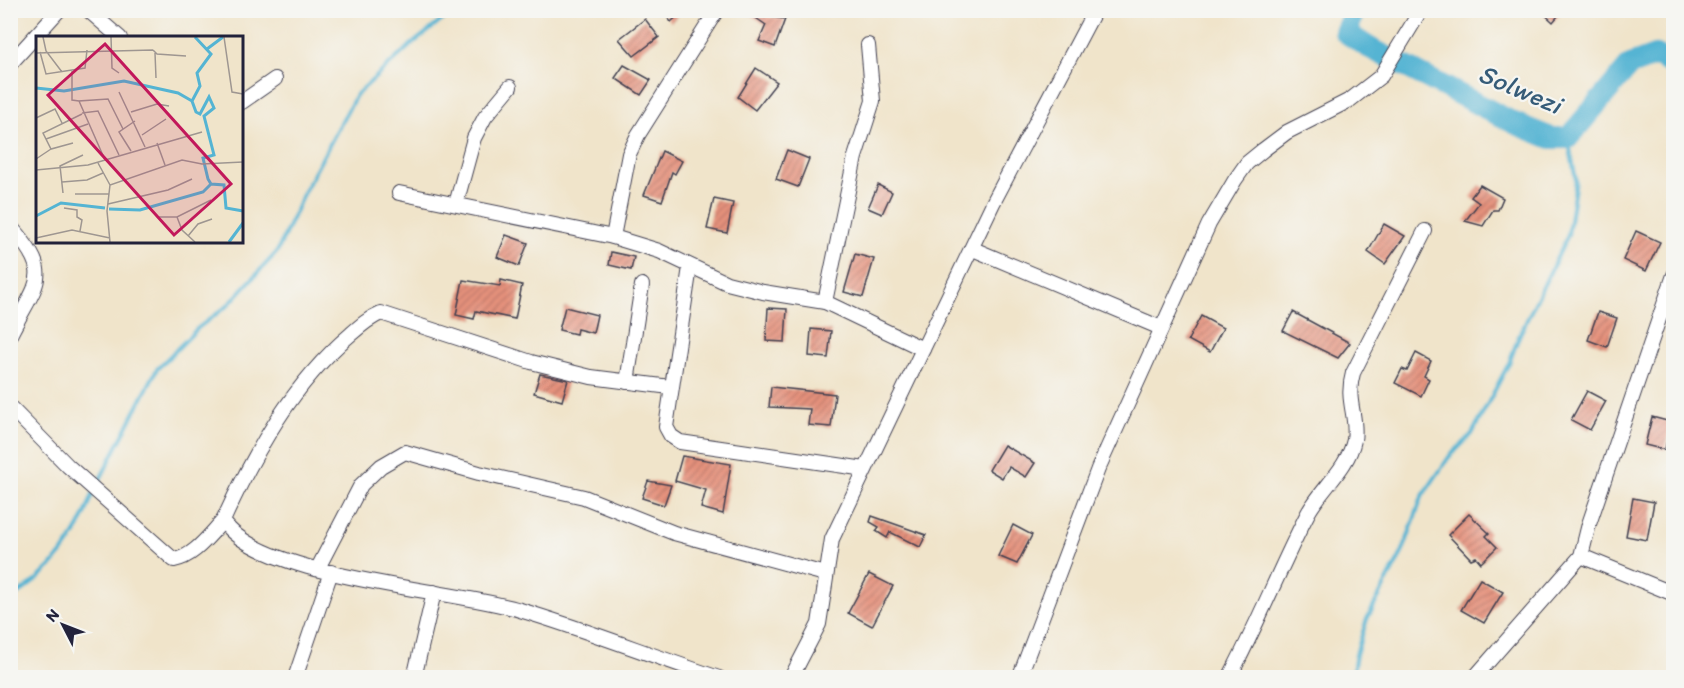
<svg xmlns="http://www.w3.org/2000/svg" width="1684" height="688" viewBox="0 0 1684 688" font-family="Itim,sans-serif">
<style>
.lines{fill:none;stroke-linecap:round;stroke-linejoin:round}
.stream{stroke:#54b4d3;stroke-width:4}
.river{stroke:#54b4d3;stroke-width:22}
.building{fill:url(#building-hatch)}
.minor-casing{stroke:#413f50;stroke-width:16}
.minor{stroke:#fff;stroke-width:14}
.labels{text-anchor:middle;stroke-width:4.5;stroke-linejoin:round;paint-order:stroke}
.water-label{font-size:27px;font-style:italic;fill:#365c78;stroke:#f6f6f2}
.inset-river{fill:none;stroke:#54b4d3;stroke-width:3}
.inset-road{fill:none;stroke:#9e9691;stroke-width:1.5}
.view{fill:#c2185b;fill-opacity:0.15;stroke:#c2185b;stroke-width:3}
.inset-edge{fill:none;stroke:#22223b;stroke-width:3}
</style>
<defs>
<pattern id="building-hatch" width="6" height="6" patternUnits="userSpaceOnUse" patternTransform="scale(1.5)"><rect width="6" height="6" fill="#e5917c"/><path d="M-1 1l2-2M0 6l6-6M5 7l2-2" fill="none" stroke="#b97667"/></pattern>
</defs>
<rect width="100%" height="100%" fill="#f6f6f2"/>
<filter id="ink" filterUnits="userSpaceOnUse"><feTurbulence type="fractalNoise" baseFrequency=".0167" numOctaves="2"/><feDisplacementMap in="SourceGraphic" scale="12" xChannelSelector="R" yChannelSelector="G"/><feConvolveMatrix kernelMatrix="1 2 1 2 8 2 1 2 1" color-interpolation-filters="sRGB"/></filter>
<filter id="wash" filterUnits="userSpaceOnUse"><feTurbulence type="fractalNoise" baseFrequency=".008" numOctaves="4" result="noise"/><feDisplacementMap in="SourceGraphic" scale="24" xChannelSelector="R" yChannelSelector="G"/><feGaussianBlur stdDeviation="1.35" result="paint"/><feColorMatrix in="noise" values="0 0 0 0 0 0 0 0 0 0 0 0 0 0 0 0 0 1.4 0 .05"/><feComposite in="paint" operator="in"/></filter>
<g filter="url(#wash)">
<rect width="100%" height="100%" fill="#f0e4ca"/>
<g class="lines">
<g class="stream">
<path d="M96,487L157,369L198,328L227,306L277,252L305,190L356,95L412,44L455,10"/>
<path d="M10,599C52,573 77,540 93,494"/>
<path d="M1352,678L1356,654L1367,619L1403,551L1422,497L1449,457L1472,434L1509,363L1519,336L1568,235L1576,180L1568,138"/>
</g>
<path class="river" d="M1355,10L1345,32L1368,47L1514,123L1551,138H1568L1630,65L1657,55L1674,66"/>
</g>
<g id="blocks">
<g class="building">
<path d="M661,10H684L671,22Z"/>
<path d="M1540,10H1563L1553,22Z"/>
<path d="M750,14L785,19L775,47L759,41L766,25Z"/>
<path d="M645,19L659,37L634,56L619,39Z"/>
<path d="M624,65L651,80L641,95L615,78Z"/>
<path d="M756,68L777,82L755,110L738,97Z"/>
<path d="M787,150L809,159L798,187L776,179Z"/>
<path d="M662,151L682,161L675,174L672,172L662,201L644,195Z"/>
<path d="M878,185L892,192L882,214L868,208Z"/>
<path d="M1480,185L1503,198L1498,210H1493L1483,226L1465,221L1479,203L1471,197Z"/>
<path d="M714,199L733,203L727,233L707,229Z"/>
<path d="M1384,224L1405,236L1385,264L1368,252Z"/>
<path d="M1636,231L1660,242L1646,271L1623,260Z"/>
<path d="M506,235L528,243L519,266L497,257Z"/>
<path d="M611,252L634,257L631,270L609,265Z"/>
<path d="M855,254L874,259L863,297L844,292Z"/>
<path d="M463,280L500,286L501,280L522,285L515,319L476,311L474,319L456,315Z"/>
<path d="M565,307L597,315L593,333L577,329L576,334L559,330Z"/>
<path d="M768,308L787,309L785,342L766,341Z"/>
<path d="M1293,312L1350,343L1338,358L1283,331Z"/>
<path d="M1598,312L1617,318L1607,347L1588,340Z"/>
<path d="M1201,316L1223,328L1210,352L1188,340Z"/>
<path d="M811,329L831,331L828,358L809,356Z"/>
<path d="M1416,353L1431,361L1424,376L1429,379L1421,396L1395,383L1402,369L1407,371Z"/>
<path d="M540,374L568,380L562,401L534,393Z"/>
<path d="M771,387L835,394L831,427L808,425L810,409L769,407Z"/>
<path d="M1587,391L1606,401L1590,430L1571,420Z"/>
<path d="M1652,417L1671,422L1665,450L1645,445Z"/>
<path d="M1004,445L1035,463L1026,477L1009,467L1002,478L989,470Z"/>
<path d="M682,456L731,464L723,514L701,508L706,490L675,481Z"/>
<path d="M648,481L671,485L664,505L642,498Z"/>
<path d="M1633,498L1654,502L1647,540L1626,536Z"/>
<path d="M1469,514L1489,533L1486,536L1497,547L1481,563L1476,557L1471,559L1448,535Z"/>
<path d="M872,516L926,535L920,547L890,532L887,538L876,531L879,527L870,522Z"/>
<path d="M1013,525L1032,535L1017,564L998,556Z"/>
<path d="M869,574L893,586L872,626L848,613Z"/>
<path d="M1480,579L1503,592L1484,623L1461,610Z"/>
</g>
</g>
</g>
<g filter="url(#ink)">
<use href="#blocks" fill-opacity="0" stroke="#413f50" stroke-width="1.5"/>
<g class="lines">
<g class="minor-casing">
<g id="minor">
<path d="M88,10L120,38"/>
<path d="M10,64L59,10"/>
<path d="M242,102L275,79"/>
<path d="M399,193L613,237L659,251L727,283L763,292L825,302L923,349"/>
<path d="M456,204L474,138L485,117L510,87"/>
<path d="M10,226C55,276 37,281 10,335"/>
<path d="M613,237L629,154L638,135L717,10"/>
<path d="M973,249L1161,328"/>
<path d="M690,267L666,427L671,436L680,442L865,469"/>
<path d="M825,302L855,157L873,101L868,45"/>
<path d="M627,382L642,285"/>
<path d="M670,387L591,377L531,362L381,313C369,318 360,326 351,334C293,383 254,453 223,521C261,579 452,589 520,610C587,630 652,656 719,678"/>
<path d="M10,407L68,466L174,560C194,557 209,535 223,521"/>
<path d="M1581,556L1674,594"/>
<path d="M318,568L361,485L381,466L405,452L479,473L584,497L674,533L825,574"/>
<path d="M295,678L331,572"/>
<path d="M414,678L434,592"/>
<path d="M791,678L819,624L832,539L993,203L1095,10"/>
<path d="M1019,678L1098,469L1209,224L1235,180L1247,163L1263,150L1287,132L1350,100L1381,76L1421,10"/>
<path d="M1229,678C1258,624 1280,567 1308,513C1321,489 1348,468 1354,440C1358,416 1345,401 1353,373L1425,231"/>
<path d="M1474,678L1581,556L1589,524L1674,275"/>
</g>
</g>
<use href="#minor" class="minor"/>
</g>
</g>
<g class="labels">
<g class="water-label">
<text transform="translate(1520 89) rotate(23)" y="9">Solwezi</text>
</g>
</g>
<g transform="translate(36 36)">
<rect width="207" height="207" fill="#f0e4ca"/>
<path class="inset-river" d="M159,1L175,18L161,37L164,50L156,65L160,76L164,78L173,61L178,72L168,80L178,119L167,122L172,143L175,148L188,149L190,172L207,175M171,13L187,1M0,52L28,55L88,45L142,57L156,65M73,173L104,174L167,156L175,148M0,180L25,167L69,172M193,206L207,187"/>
<path class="inset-road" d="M7,1L10,15L26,36M75,1L76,32L83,37M188,1L196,56L207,58M117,14L121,18L150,20M4,16L10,38L49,32L51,14M0,17L117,14M119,17L120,42M36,35V64L43,65M83,56L109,111M95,76L121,68L133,70M46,77L62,75L83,119M0,82L19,73L26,87M106,99L130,83M10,103L52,88M37,107L15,113L7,97L46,78M121,107L129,129M95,115L83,96L99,85M0,123L15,113M69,124L43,65L72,63L87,93M62,127L74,149M0,134L52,129L166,96M26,146L51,144L67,137M27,157L24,130L47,119M39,158H73M72,168L132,154L156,143M28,172L41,174V181L46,184L44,195M123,181H141L175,164M141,181L146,194L159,206M152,200L162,188L176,183M0,202L36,194L74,202M74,206L71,175L74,149L146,124L166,128L207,126"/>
<path class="view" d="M69,8L195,148L138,199L12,59Z"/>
<rect width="207" height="207" class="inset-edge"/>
</g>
<rect width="1684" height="688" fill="none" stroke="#f6f6f2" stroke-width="36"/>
<g transform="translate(63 625) rotate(312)" stroke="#f6f6f2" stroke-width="4.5" paint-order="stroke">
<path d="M0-4.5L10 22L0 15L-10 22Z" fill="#22223b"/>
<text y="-9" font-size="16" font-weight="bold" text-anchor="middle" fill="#22223b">N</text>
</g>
</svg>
